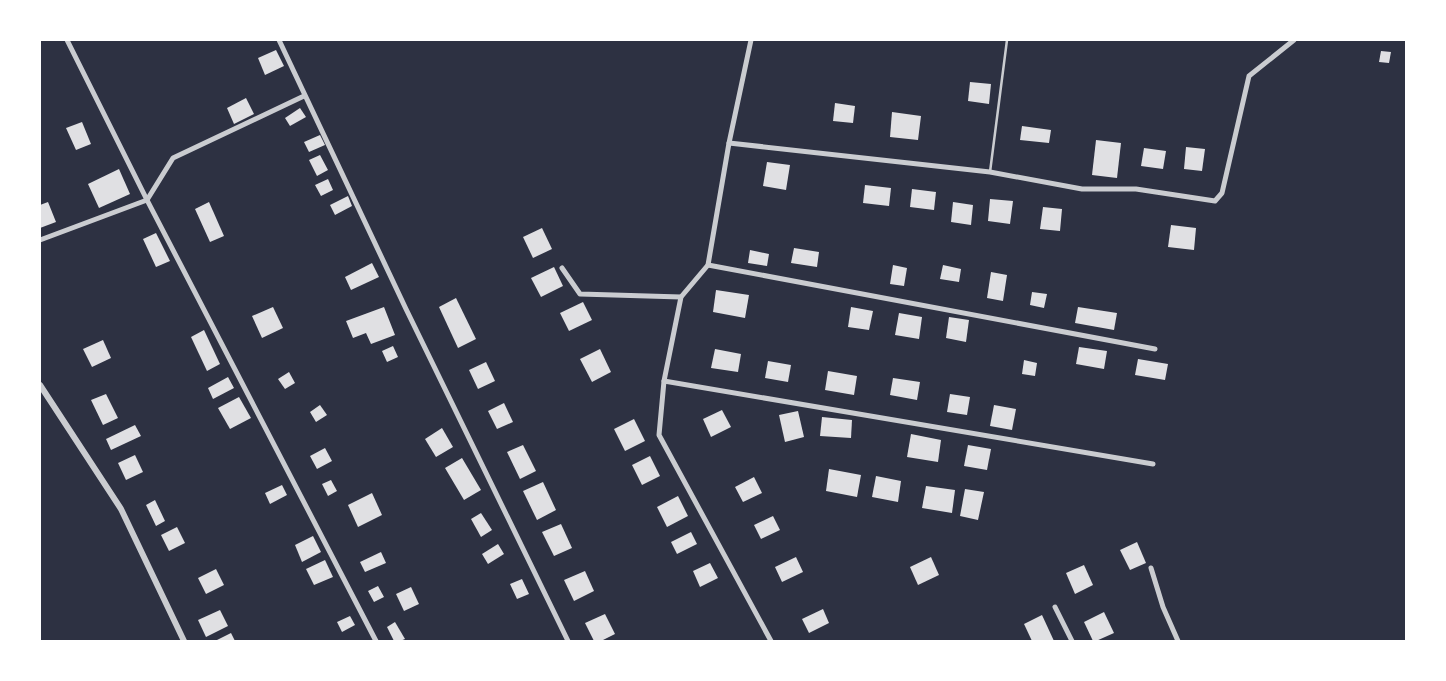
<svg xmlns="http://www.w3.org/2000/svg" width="1446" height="681" viewBox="0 0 1446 681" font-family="'IBM Plex Sans',sans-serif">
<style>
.building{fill:#e0e0e3}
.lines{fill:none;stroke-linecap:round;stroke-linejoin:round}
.service{stroke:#caccd0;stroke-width:2.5}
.minor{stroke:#caccd0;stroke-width:5}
.tertiary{stroke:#caccd0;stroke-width:6}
</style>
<rect width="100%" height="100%" fill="#2d3142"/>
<g class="building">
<path d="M276,50L284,66L265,75L258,58Z"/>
<path d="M1381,51L1391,52L1389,63L1379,62Z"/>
<path d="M970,82L991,84L989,104L968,101Z"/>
<path d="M246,98L254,114L234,124L227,108Z"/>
<path d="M835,103L855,106L853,123L833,121Z"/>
<path d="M300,108L306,117L290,126L285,118Z"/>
<path d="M892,112L921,116L918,140L890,137Z"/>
<path d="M82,122L91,144L76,150L66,128Z"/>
<path d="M1022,126L1051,130L1049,143L1020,140Z"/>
<path d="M320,135L325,145L309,152L304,142Z"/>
<path d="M1096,140L1121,143L1117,178L1092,175Z"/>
<path d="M1186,147L1205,149L1202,171L1184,169Z"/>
<path d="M1144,148L1166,151L1163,169L1141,166Z"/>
<path d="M320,155L328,170L317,176L309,160Z"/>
<path d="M767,162L790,165L786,190L763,186Z"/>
<path d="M119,169L130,194L99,208L88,184Z"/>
<path d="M328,179L333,190L321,196L315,185Z"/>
<path d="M865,185L891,188L889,206L863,203Z"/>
<path d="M912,189L936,192L934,210L910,207Z"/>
<path d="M348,196L352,206L335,215L330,205Z"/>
<path d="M990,199L1013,201L1010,224L988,221Z"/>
<path d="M48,202L56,222L40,228V205Z"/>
<path d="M209,202L224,236L210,242L195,209Z"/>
<path d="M953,202L973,205L971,225L951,222Z"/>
<path d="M1043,207L1062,209L1060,231L1040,229Z"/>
<path d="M1171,225L1196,228L1194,250L1168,247Z"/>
<path d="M542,228L552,249L533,258L523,237Z"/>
<path d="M156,233L170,261L156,267L143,239Z"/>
<path d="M794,248L819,252L817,267L791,263Z"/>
<path d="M750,250L769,254L767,266L748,263Z"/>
<path d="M372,263L379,277L351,290L345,277Z"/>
<path d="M893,265L907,268L904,286L890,284Z"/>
<path d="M943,265L961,269L959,282L940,279Z"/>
<path d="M554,267L563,286L541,297L531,278Z"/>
<path d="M991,272L1007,275L1003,301L987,298Z"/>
<path d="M716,290L749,295L745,318L713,312Z"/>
<path d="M1032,292L1047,294L1044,308L1030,305Z"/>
<path d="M456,298L476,339L458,348L439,307Z"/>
<path d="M583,302L592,320L569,331L560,313Z"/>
<path d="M273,307L283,328L262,338L252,316Z"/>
<path d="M384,307L395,335L371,344L366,333L353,338L346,321Z"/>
<path d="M851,307L873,311L869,330L848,327Z"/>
<path d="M1078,307L1117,313L1114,330L1075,323Z"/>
<path d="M899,313L922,317L919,339L895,335Z"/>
<path d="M949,317L969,320L966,342L946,338Z"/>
<path d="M204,330L220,364L207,371L191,337Z"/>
<path d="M103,340L111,358L92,367L83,349Z"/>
<path d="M393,346L398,357L387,362L382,351Z"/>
<path d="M1079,347L1107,351L1104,369L1076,364Z"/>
<path d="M600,349L611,372L592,382L580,359Z"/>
<path d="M715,349L741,354L738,372L711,368Z"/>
<path d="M1138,359L1168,364L1165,380L1135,375Z"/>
<path d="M1024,360L1037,363L1035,376L1022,374Z"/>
<path d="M768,361L791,365L788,382L765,378Z"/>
<path d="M486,362L495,381L478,389L469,370Z"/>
<path d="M828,371L857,376L854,395L825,390Z"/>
<path d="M289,372L295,383L285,389L278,379Z"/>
<path d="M228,377L234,388L213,399L208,388Z"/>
<path d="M893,378L920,382L917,400L890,395Z"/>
<path d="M106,394L118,418L103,425L91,400Z"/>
<path d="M950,394L970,397L967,415L947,412Z"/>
<path d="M239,397L251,418L230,429L218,408Z"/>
<path d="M504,403L513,422L497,429L488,411Z"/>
<path d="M320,405L327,415L316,422L310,412Z"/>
<path d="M994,405L1016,409L1012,430L990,426Z"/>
<path d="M722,410L731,427L711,437L703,419Z"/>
<path d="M798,411L804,437L785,442L779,415Z"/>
<path d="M822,417L852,420L851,438L820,436Z"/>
<path d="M634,419L645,441L625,451L614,429Z"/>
<path d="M135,425L141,436L111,450L106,439Z"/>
<path d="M442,428L453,447L436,457L425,439Z"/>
<path d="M911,434L941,440L938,462L907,457Z"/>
<path d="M523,445L536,471L520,479L507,452Z"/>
<path d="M968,445L991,449L987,470L964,466Z"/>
<path d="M325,448L332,461L317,469L310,456Z"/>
<path d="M135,455L143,472L126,480L118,463Z"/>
<path d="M650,456L660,476L642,485L632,465Z"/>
<path d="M462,458L481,490L464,500L445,468Z"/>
<path d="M829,469L861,475L857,497L826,491Z"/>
<path d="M876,476L901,481L898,502L872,497Z"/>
<path d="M754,477L762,493L743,502L735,487Z"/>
<path d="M331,480L337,491L328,496L322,484Z"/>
<path d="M543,482L556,510L537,520L523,491Z"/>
<path d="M282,485L287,495L270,504L265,493Z"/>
<path d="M926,486L955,490L952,513L922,508Z"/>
<path d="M965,489L984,492L978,520L960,516Z"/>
<path d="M372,493L382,515L358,527L348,505Z"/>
<path d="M678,496L688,516L667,527L657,507Z"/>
<path d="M155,500L165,521L156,526L146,505Z"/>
<path d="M481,513L492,530L481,537L471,519Z"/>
<path d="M773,516L780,530L761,539L754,525Z"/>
<path d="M561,524L572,548L554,556L542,532Z"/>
<path d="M177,527L185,543L169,551L161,535Z"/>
<path d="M691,532L697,544L677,554L671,542Z"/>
<path d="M313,536L321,552L302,562L295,545Z"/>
<path d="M1137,542L1146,563L1130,570L1120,550Z"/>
<path d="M498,544L504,554L488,564L482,554Z"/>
<path d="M381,552L386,563L365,572L360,562Z"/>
<path d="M796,557L803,572L782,582L775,567Z"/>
<path d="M931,557L939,575L918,585L910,567Z"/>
<path d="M325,560L333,577L314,585L306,569Z"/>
<path d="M710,563L718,578L700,587L693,571Z"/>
<path d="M1084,565L1093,585L1075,594L1066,573Z"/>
<path d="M216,569L224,585L206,594L198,578Z"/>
<path d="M585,571L594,591L574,601L564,580Z"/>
<path d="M522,579L529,594L517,599L510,584Z"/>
<path d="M378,586L384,597L374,602L368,591Z"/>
<path d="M411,587L419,604L404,611L396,594Z"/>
<path d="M823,609L829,623L809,633L802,619Z"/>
<path d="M220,610L228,626L206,637L198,620Z"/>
<path d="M1104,612L1114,633L1096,641H1093L1084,622Z"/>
<path d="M605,614L615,634L601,641H594L585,623Z"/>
<path d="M1042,615L1054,641H1032L1024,624Z"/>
<path d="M350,616L355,625L342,632L337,622Z"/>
<path d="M395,622L405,639L400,641H394L387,627Z"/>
<path d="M231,633L235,641H215Z"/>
</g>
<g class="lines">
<path class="service" d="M990,172L1007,40"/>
<g class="minor">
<path d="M67,40L147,200L376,641"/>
<path d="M279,40L406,309L568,641"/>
<path d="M751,40L729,143L708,265L681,297L664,381L659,435L771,641"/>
<path d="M729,143L990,172L1082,189H1136L1215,201L1222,193L1249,76L1294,40"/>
<path d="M40,240L147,200L173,158L304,96"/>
<path d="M708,265L1155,349"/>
<path d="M562,268L580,294L681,297"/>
<path d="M664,381L1153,464"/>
<path d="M1151,568L1163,607L1178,641"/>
<path d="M1055,607L1072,641"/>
</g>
<path class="tertiary" d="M40,385L121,509L184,641"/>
</g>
<rect width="1446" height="681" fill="none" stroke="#ffffff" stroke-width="82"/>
</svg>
